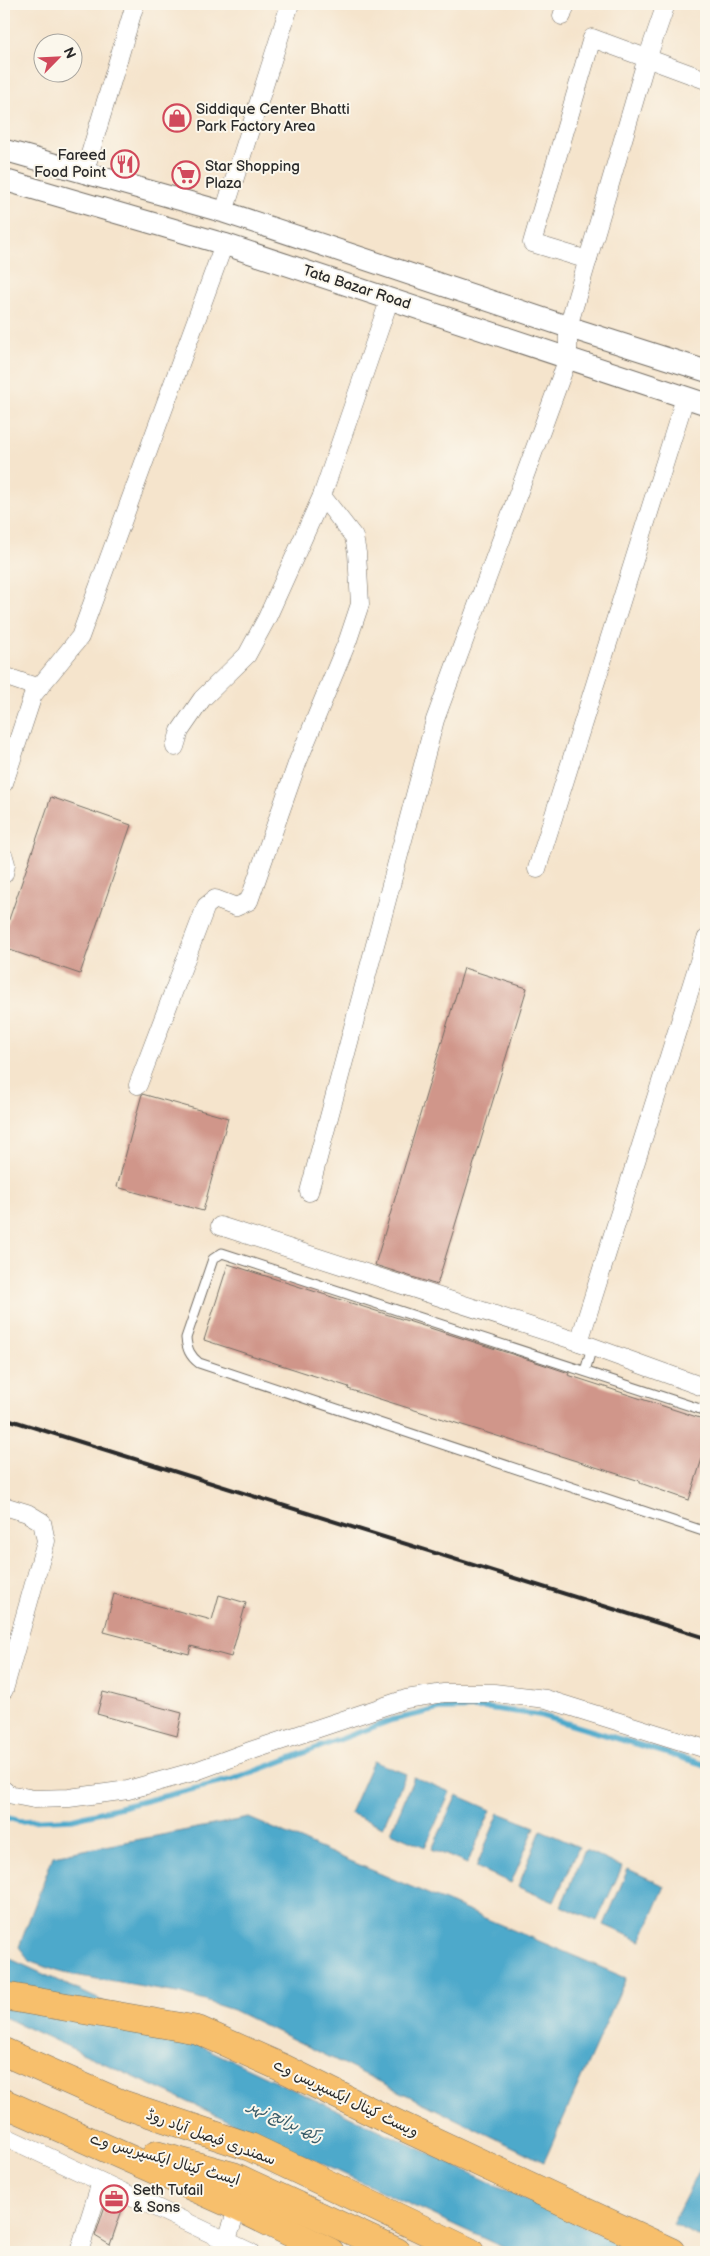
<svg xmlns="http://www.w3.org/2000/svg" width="710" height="2256" viewBox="0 0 710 2256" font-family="'Balsamiq Sans','Playpen Sans Arabic',sans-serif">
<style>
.water{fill:#4da9cb;stroke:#3c6a7b}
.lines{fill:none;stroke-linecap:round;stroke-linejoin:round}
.stream{stroke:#4da9cb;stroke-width:5.5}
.building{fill:#d0968a}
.service-casing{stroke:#726c63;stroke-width:11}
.minor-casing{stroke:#726c63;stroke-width:19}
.tertiary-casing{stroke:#726c63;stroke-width:23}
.primary-casing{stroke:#726c63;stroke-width:29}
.service{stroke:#fff;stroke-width:9}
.minor{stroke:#fff;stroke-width:18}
.tertiary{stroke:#fff;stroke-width:21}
.primary{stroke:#f7bf6c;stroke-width:28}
.rail{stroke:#2b2b2b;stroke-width:4}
.labels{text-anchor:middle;stroke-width:4;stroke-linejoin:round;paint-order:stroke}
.poi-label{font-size:15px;fill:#2b2b2b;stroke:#fbf7ec;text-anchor:start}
.street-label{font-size:15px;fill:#2b2b2b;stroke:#fbf7ec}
.water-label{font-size:16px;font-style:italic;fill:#395d6b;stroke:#fbf7ec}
</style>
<rect width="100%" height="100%" fill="#fbf7ec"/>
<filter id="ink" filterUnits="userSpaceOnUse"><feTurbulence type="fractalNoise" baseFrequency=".02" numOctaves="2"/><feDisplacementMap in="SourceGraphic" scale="10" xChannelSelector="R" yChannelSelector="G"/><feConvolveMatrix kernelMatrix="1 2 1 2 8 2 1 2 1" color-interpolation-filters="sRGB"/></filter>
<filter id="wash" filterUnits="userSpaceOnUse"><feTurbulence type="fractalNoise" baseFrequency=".0096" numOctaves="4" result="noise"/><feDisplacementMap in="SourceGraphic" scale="20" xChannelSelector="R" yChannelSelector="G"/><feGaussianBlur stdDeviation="1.12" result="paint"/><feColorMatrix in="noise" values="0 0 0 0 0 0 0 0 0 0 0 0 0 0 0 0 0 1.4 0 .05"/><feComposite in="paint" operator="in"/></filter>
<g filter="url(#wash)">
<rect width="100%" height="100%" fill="#f5e4cc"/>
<g class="water">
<path d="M373,1761L406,1774L383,1827L350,1813Z"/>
<path d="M414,1777L450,1792L425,1847L391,1832Z"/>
<path d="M457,1795L491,1810L467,1864L432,1849Z"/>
<path d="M499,1813L535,1827L511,1883L476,1867Z"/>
<path d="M249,1818L626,1978L544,2162L233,2010L183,1994L63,1973L31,1962L19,1947L53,1856Z"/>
<path d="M541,1830L579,1847L554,1902L518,1887Z"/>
<path d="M585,1850L622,1867L597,1921L561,1906Z"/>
<path d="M628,1869L665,1886L641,1941L604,1925Z"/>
<path d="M4,1956L218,2054L638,2252H513L4,2017Z"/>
<path d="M706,2157V2240L672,2224Z"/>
</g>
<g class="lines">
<path class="stream" d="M4,1817L20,1821L72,1819L234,1779L392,1720L440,1709L488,1708L539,1715L706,1765"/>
</g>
<g id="blocks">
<g class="building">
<path d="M51,797L131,825L80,974L4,948V934Z"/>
<path d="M464,968L527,988L437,1285L375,1265Z"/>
<path d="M142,1094L228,1118L203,1211L117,1187Z"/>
<path d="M228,1264L518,1356L569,1373L568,1375L706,1420V1446L689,1500L640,1483V1481L348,1389L349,1387L204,1340Z"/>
<path d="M114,1594L212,1620L219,1595L246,1603L231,1657L191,1646L189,1654L104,1632Z"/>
<path d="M103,1692L182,1713L177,1736L97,1714Z"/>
<path d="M108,2197L124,2204L110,2245L95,2236Z"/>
</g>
</g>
</g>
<g filter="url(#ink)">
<use href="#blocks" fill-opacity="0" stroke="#726c63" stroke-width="1"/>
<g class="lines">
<g class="service-casing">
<g id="service">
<path d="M585,1371L592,1347"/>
<path d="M706,1411L222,1253L213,1259L186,1338C187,1349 190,1356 199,1363L706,1532"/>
</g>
</g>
<g class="minor-casing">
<g id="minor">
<path d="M562,16L566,4"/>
<path d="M84,174L135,4"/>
<path d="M224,212L290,4"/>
<path d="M588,260L532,243L592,38L706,80"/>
<path d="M4,676L39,688"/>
<path d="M175,747L180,731L202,699L247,655L267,618L322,496"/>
<path d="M4,783L33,695L80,637L224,244"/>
<path d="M4,857L6,864L4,874"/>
<path d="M537,869L685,398"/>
<path d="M138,1085L206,906L215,899L236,907L249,901L298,761L348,640L360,604L357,553L354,537L322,496L390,298"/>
<path d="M309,1192L435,720L568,358V327L644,68L666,4"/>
<path d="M220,1226L579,1342L706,1388"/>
<path d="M579,1342L706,939"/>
<path d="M4,1506L27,1513L42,1522L46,1541L4,1690"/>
<path d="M4,1790L8,1794L34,1799L69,1798L128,1790L196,1771L253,1750L406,1699L444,1693H494L546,1699L706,1749"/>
<path d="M4,2136L250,2252"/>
<path d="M223,2251L238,2207"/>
<path d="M79,2252L101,2182"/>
</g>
</g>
<g class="tertiary-casing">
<g id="tertiary">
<path d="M4,150L224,212L568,327L706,371"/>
<path d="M4,180L224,244L706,404"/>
</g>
</g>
<g class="primary-casing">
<g id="primary">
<path d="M4,1996L198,2030L283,2068L380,2116L671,2252"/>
<path d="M4,2052L122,2104L250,2147L470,2252"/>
<path d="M4,2103L238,2207L330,2252"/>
<path d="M156,2155L233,2176L397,2252"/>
</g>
</g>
<use href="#service" class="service"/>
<use href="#minor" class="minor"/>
<use href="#tertiary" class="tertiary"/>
<use href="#primary" class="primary"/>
<path class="rail" d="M4,1418L706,1638"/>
</g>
</g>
<defs>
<g id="shop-ring" transform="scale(1.4375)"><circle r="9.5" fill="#fbf7ec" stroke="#d1495b" stroke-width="1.5"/><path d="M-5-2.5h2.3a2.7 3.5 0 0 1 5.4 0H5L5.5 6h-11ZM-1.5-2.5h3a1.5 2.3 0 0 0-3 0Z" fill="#d1495b"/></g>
<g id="restaurant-ring" transform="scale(1.4375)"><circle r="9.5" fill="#fbf7ec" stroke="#d1495b" stroke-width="1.5"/><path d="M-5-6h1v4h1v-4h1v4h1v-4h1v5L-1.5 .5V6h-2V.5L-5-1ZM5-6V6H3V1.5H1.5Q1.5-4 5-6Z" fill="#d1495b"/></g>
<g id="supermarket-ring" transform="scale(1.4375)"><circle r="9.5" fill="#fbf7ec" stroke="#d1495b" stroke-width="1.5"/><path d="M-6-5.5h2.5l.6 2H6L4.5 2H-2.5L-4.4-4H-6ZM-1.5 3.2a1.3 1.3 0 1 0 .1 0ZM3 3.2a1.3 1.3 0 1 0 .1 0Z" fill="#d1495b"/></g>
<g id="office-ring" transform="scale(1.4375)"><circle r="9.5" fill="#fbf7ec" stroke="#d1495b" stroke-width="1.5"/><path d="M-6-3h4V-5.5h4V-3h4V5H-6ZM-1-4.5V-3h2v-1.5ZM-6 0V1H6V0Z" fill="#d1495b"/></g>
</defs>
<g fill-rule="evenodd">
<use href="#shop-ring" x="177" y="118"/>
<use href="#restaurant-ring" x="125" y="164"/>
<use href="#supermarket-ring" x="186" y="175"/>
<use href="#office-ring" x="114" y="2199"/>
</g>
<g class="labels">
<g class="poi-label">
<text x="196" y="114">Siddique Center Bhatti<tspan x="196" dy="17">Park Factory Area</tspan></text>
<text x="106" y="160" text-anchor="end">Fareed<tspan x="106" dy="17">Food Point</tspan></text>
<text x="205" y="171">Star Shopping<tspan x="205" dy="17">Plaza</tspan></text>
<text x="133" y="2195">Seth Tufail<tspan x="133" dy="17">&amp; Sons</tspan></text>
</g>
<g class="street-label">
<text transform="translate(357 287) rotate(18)" y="5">Tata Bazar Road</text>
<text transform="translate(346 2098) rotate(26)" y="5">ویسٹ کینال ایکسپریس وے</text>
<text transform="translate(211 2137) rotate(20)" y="5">سمندری فیصل آباد روڈ</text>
<text transform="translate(165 2159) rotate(16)" y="5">ایسٹ کینال ایکسپریس وے</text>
</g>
<g class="water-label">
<text transform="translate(286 2120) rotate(25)" y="6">رکھ برانچ نہر</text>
</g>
</g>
<rect width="710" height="2256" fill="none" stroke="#fbf7ec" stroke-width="20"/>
<g transform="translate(58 58) rotate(66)"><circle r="24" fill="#fbf7ec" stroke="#a8a59f"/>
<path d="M0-4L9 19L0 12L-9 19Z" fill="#d1495b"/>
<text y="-8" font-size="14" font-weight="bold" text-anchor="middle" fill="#2b2b2b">N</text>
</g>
</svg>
